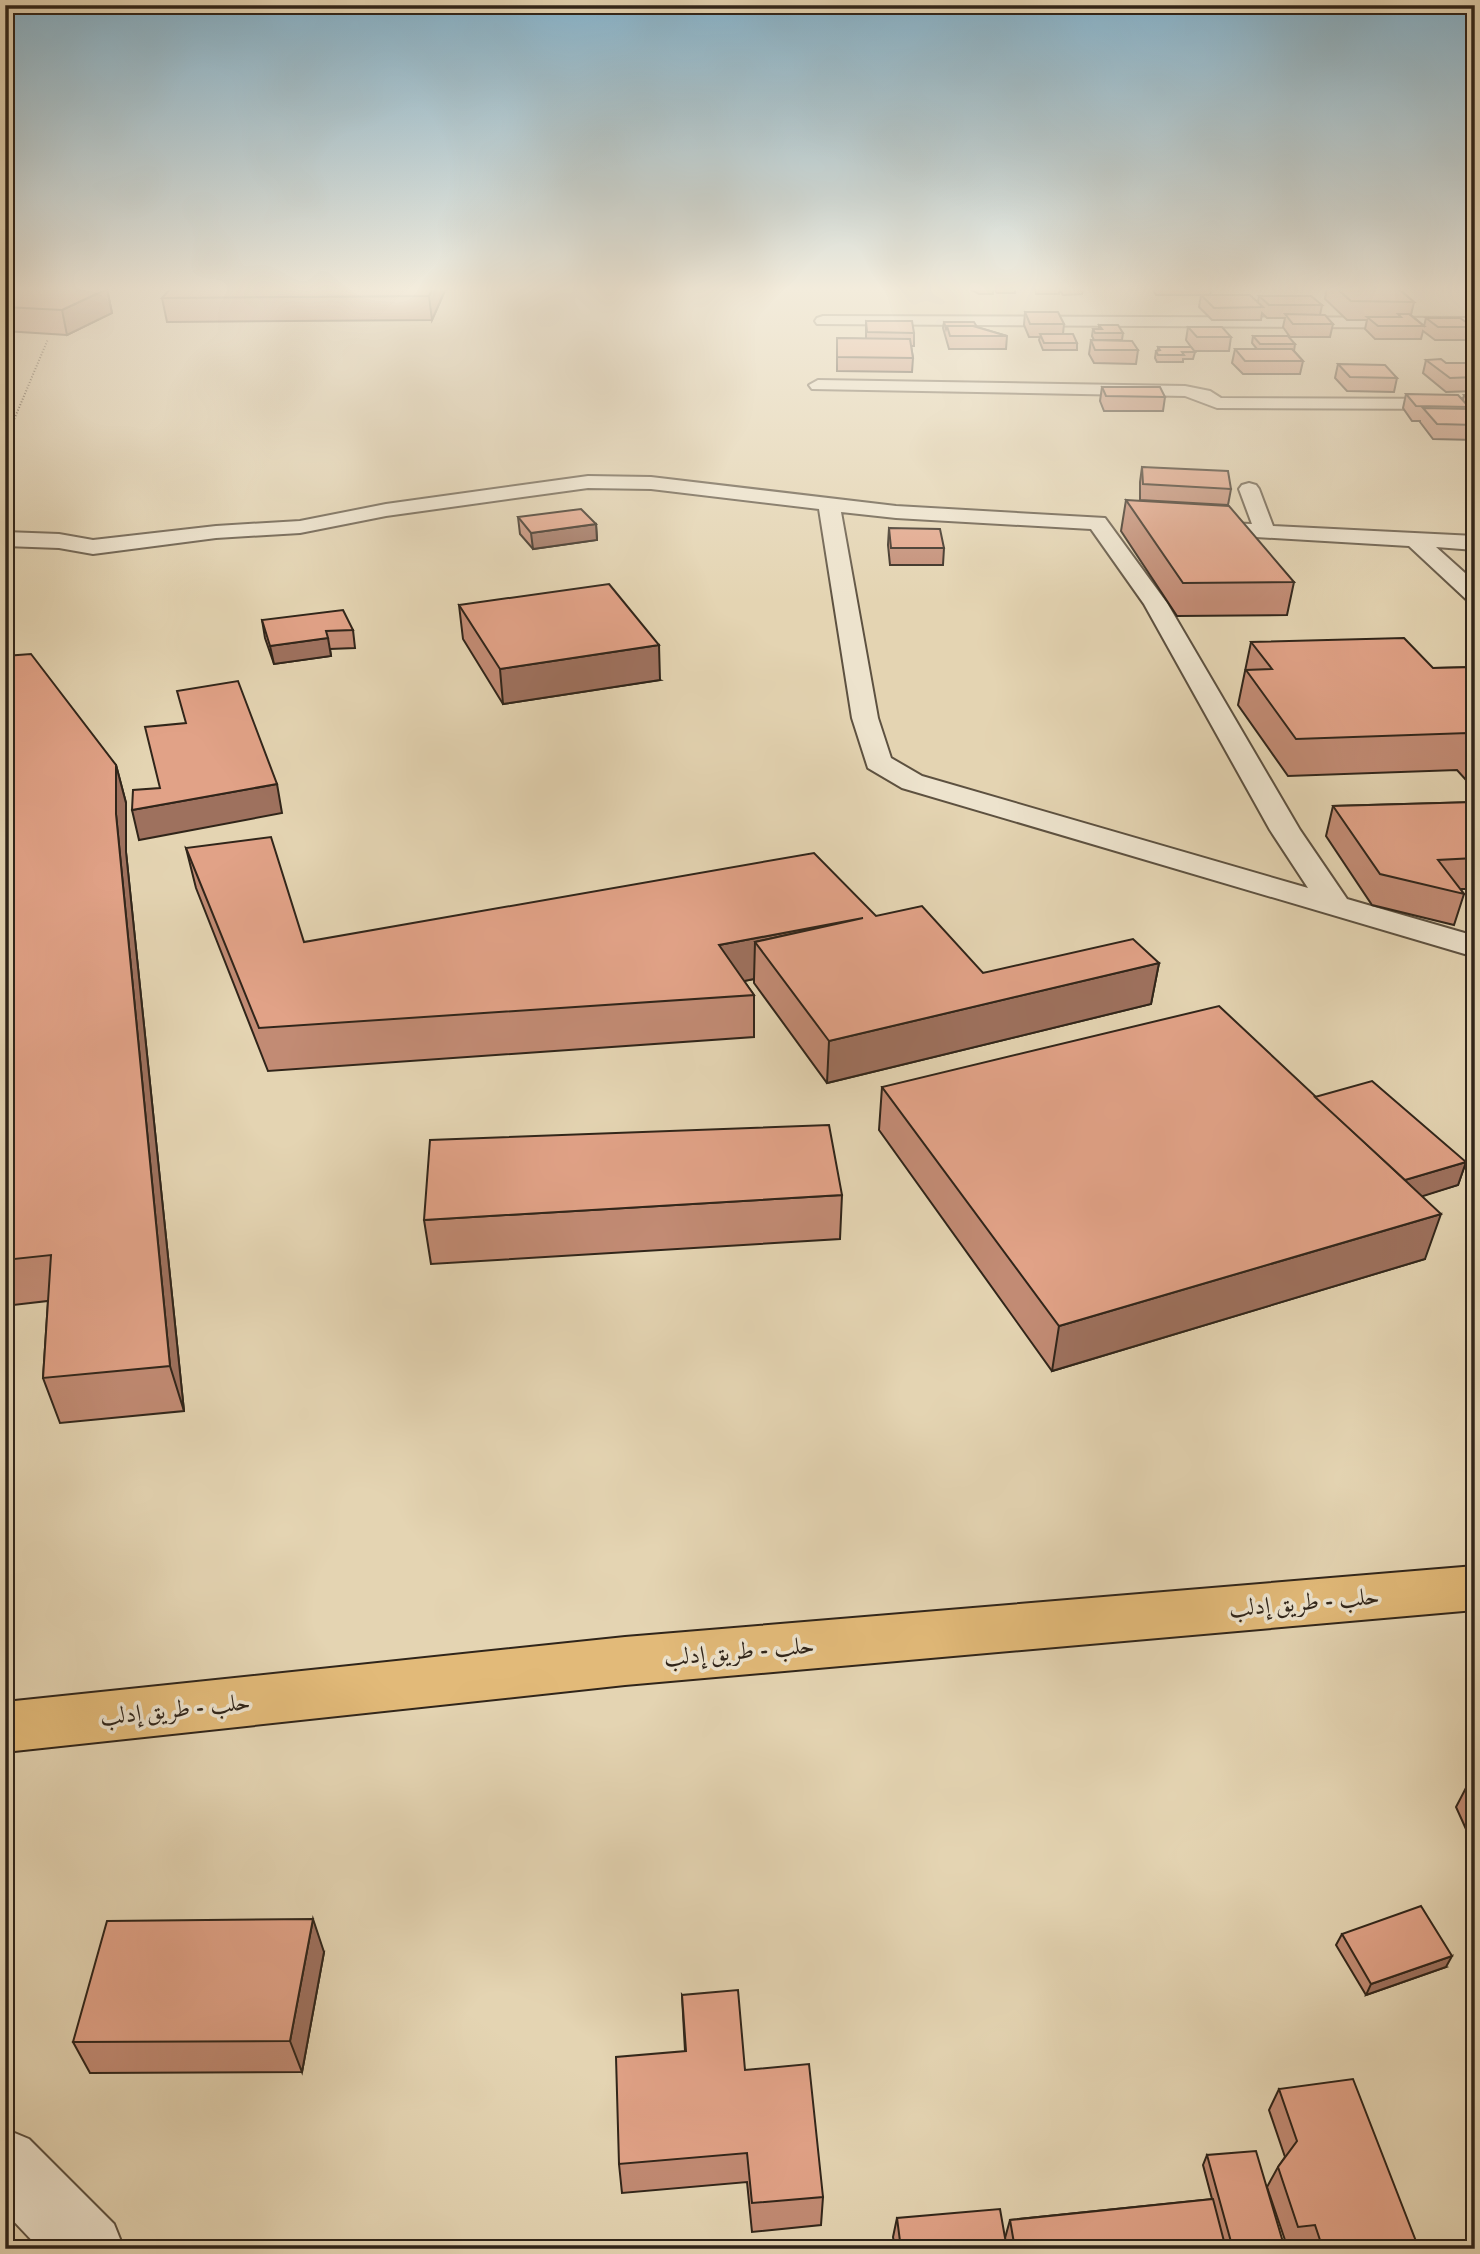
<svg xmlns="http://www.w3.org/2000/svg" width="1480" height="2254" viewBox="0 0 1480 2254" font-family="'IM FELL DW Pica',Amiri,serif">
<style>
.lines{fill:none;stroke-linecap:round;stroke-linejoin:round}
.minor-casing{stroke:#5d5140;stroke-width:4}
.highway-casing{stroke:#30251a;stroke-width:4}
.path{stroke:#30251a;stroke-width:2;stroke-dasharray:1 2;stroke-linecap:butt}
.minor{fill:#ede3cd;fill-rule:evenodd}
.highway{fill:#e2ba79;fill-rule:evenodd}
.wall{fill:#c28b74;stroke:#30251a;stroke-width:2}
.shaded-wall{fill:#9e715e;stroke:#30251a;stroke-width:2}
.building{fill:#e1a287;stroke:#30251a;stroke-width:2}
.labels{text-anchor:middle;stroke-width:7;stroke-linejoin:round;paint-order:stroke}
.near-street-label{font-size:24px;fill:#30251a;stroke:#ede3cd}
</style>
<rect width="100%" height="100%" fill="#e4d4b2"/>
<filter id="stains"><feTurbulence type="fractalNoise" baseFrequency=".00286" numOctaves="4"/><feColorMatrix values="0 0 0 0 .2 0 0 0 0 .09 0 0 0 0 .02 0 0 0 .5 -.17"/></filter>
<radialGradient id="worn" r=".72"><stop offset=".6" stop-color="#630" stop-opacity="0"/><stop offset="1" stop-color="#630" stop-opacity=".3"/></radialGradient>
<g class="lines">
<g class="minor-casing">
<g id="minor">
<path d="M823,316L1475,318V328L817,324L815,321L817,318Z"/>
<path d="M818,380L1185,386L1210,391L1221,398L1475,399V409L1217,408L1185,396L812,389L809,385Z"/>
<path d="M588,476L651,477L896,506L1105,518L1167,603L1300,830L1347,899L1475,936V957L902,788L868,768L852,718L819,509L651,489L588,488L386,516L300,533L216,538L93,554L59,548L5,546V532L59,534L93,540L216,526L300,521L386,504ZM841,512L896,518L1091,529L1144,604L1270,830L1308,888L922,776L891,758L878,718Z"/>
<path d="M1249,483L1256,485L1259,489L1273,526L1475,536V550L1436,547L1475,582V602L1467,600L1409,546L1189,533L1186,528L1189,523L1197,522L1252,524L1239,489L1242,485Z"/>
<path d="M5,2129L29,2139L114,2224L124,2249H40L5,2212Z"/>
</g>
</g>
<g class="highway-casing">
<path id="highway" d="M1475,1566V1610L625,1685L5,1752V1702L625,1637Z"/>
</g>
<path class="path" d="M5,441L48,339"/>
<use href="#minor" class="minor"/>
<use href="#highway" class="highway"/>
</g>
<g class="wall">
<path d="M5,286L107,289L112,313L67,335L5,331Z"/>
<path d="M173,286H447L432,320L167,322L162,298Z"/>
<path d="M964,286H993V294H979Z"/>
<path d="M1015,286V293H997L993,287Z"/>
<path d="M1035,286H1081L1083,288L1082,294L1063,295L1059,289V294H1036Z"/>
<path d="M1150,286H1212L1210,295H1156Z"/>
<path d="M1327,286H1395L1414,302L1411,315L1424,326L1426,318L1473,327L1470,340H1435L1423,331L1421,339H1375L1365,329L1367,320H1347L1325,299Z"/>
<path d="M1201,295L1258,302L1259,296L1322,305L1320,315L1333,324L1330,337H1290L1283,327L1285,318H1267L1262,313L1261,320H1212L1199,307Z"/>
<path d="M1025,312L1064,324L1063,334L1077,343V350H1043L1039,340L1040,337H1029L1024,325Z"/>
<path d="M866,321L914,333V346H911L913,358L912,372L837,371V338L866,339Z"/>
<path d="M944,322L977,327L1007,336L1006,349H949L943,328Z"/>
<path d="M1099,325L1123,333L1122,340H1094L1092,336L1093,329H1099Z"/>
<path d="M1188,327L1231,337L1229,351H1194L1186,340Z"/>
<path d="M1253,336L1295,344L1294,351L1303,361L1300,374H1243L1232,363L1235,349H1257L1252,343Z"/>
<path d="M1091,340L1138,350L1136,364L1094,363L1089,354Z"/>
<path d="M1158,347L1195,352L1193,359H1183V362H1157L1155,358L1156,351L1158,350Z"/>
<path d="M1426,360L1446,363L1475,364V391L1446,392L1423,373Z"/>
<path d="M1338,364L1397,378L1394,392L1347,391L1335,378Z"/>
<path d="M1102,387L1165,397L1163,411H1104L1100,401Z"/>
<path d="M1406,394L1463,400L1464,395H1475V440L1433,439L1420,422V421H1412L1403,408Z"/>
<path d="M1142,467L1231,489L1228,505L1140,500V482Z"/>
<path d="M1126,500L1294,582L1287,615L1177,616L1121,531Z"/>
<path d="M518,517L596,524L597,540L533,549L520,534Z"/>
<path d="M889,528L944,548L943,565H890L888,545Z"/>
<path d="M459,605L660,680L503,704L463,639Z"/>
<path d="M262,620L353,630L355,648L330,649L331,656L274,664L265,638Z"/>
<path d="M1251,642L1433,668L1475,667V790L1457,770L1288,776L1238,705Z"/>
<path d="M5,656L116,765L126,803V852L184,1411L60,1423L43,1378L48,1301L5,1306Z"/>
<path d="M1475,802V889H1460L1464,894L1454,925L1372,905L1326,836L1333,806Z"/>
<path d="M186,848L304,942L876,916L983,973L1159,963L1151,1004L827,1083L754,983V979L744,981L754,995V1037L268,1071L196,888Z"/>
<path d="M882,1087L1315,1097L1466,1162L1458,1185L1421,1196L1425,1259L1052,1371L879,1130Z"/>
<path d="M842,1195L840,1239L431,1264L424,1220Z"/>
<path d="M1468,1784H1475V1849L1456,1807Z"/>
<path d="M1342,1934L1446,1967L1366,1995L1336,1945Z"/>
<path d="M324,1952L302,2072L90,2073L73,2042Z"/>
<path d="M682,1995L745,2070L823,2197L821,2225L752,2232L747,2182L622,2193L619,2164L685,2051Z"/>
<path d="M1279,2089L1419,2249H1305L1303,2244L1287,2246L1267,2187L1278,2167L1285,2157L1269,2110Z"/>
<path d="M1207,2155L1285,2249H895L893,2237L897,2218L1005,2238L1010,2220L1212,2199L1203,2165Z"/>
</g>
<g class="shaded-wall">
<path d="M434,286H447L432,320L429,296Z"/>
<path d="M107,289L112,313L67,335L62,310Z"/>
<path d="M596,524L597,540L533,549L531,533Z"/>
<path d="M328,638L331,656L274,664L270,646Z"/>
<path d="M659,645L660,680L503,704L500,669Z"/>
<path d="M116,765L126,803V852L184,1411L170,1366L116,814Z"/>
<path d="M277,784L282,813L139,840L132,810Z"/>
<path d="M863,918L755,942L754,979L720,986L719,945Z"/>
<path d="M1159,963L1151,1004L827,1083L829,1041Z"/>
<path d="M1466,1162L1458,1185L1398,1204L1405,1180Z"/>
<path d="M1441,1214L1425,1259L1052,1371L1059,1326Z"/>
<path d="M313,1919L324,1952L302,2072L290,2041Z"/>
<path d="M1452,1956L1446,1967L1366,1995L1371,1984Z"/>
</g>
<g class="building">
<path d="M5,286H55L107,289L62,310L5,307Z"/>
<path d="M173,286H434L429,296L162,298Z"/>
<path d="M977,286H993V288H980Z"/>
<path d="M1036,286H1059V288H1037Z"/>
<path d="M1062,286H1081L1083,288H1063Z"/>
<path d="M1334,286H1395L1414,302L1351,301Z"/>
<path d="M1201,295H1250L1263,307L1214,308Z"/>
<path d="M1259,296H1311L1322,305H1269Z"/>
<path d="M1025,312H1058L1064,324H1030Z"/>
<path d="M1285,314L1325,315L1333,324H1293Z"/>
<path d="M1398,314H1409L1424,326H1378L1367,317H1401Z"/>
<path d="M1426,318H1460L1473,327H1438Z"/>
<path d="M866,321H912L914,333L867,332Z"/>
<path d="M944,322H974L977,327L973,326H947L946,329Z"/>
<path d="M1099,325H1118L1123,333H1095L1093,329H1102Z"/>
<path d="M947,326H973L1007,336H950Z"/>
<path d="M1188,327H1222L1231,337H1197Z"/>
<path d="M1040,334H1073L1077,343H1044Z"/>
<path d="M1253,336H1288L1295,344H1260Z"/>
<path d="M837,338L910,339L913,358L837,357Z"/>
<path d="M1091,340L1132,341L1138,350H1095Z"/>
<path d="M1158,347H1191L1195,352H1182L1184,355H1158L1156,351L1160,350Z"/>
<path d="M1235,349H1292L1303,361H1245Z"/>
<path d="M1441,359L1446,363H1473L1475,364V377L1450,378L1426,360Z"/>
<path d="M1338,364L1385,365L1397,378L1350,377Z"/>
<path d="M1102,387H1160L1165,397L1106,396Z"/>
<path d="M1406,394L1458,395L1469,407L1416,406Z"/>
<path d="M1464,395H1475V408Z"/>
<path d="M1423,408L1470,409L1475,413V425L1437,424Z"/>
<path d="M1142,467L1228,471L1231,489L1143,484Z"/>
<path d="M1126,500L1229,506L1294,582L1183,583Z"/>
<path d="M581,509L596,524L531,533L518,517Z"/>
<path d="M889,528L940,529L944,548H891Z"/>
<path d="M609,584L659,645L500,669L459,605Z"/>
<path d="M343,610L353,630L326,631L328,638L270,646L262,620Z"/>
<path d="M1404,638L1433,668L1475,667V741L1468,733L1296,739L1246,670L1272,669L1251,642Z"/>
<path d="M31,654L116,765V814L170,1366L43,1378L51,1255L5,1260V656Z"/>
<path d="M238,681L277,784L132,810L133,790L160,788L145,727L186,723L177,691Z"/>
<path d="M1475,802V858L1438,860L1464,894L1380,874L1333,806Z"/>
<path d="M271,837L304,942L814,853L876,916L922,906L983,973L1133,939L1159,963L829,1041L755,942L863,918L719,945L754,995L259,1028L186,848Z"/>
<path d="M1219,1006L1441,1214L1059,1326L882,1087Z"/>
<path d="M1372,1081L1466,1162L1405,1180L1315,1097Z"/>
<path d="M829,1125L842,1195L424,1220L430,1140Z"/>
<path d="M1468,1784H1475V1799Z"/>
<path d="M1421,1906L1452,1956L1371,1984L1342,1934Z"/>
<path d="M313,1919L290,2041L73,2042L107,1921Z"/>
<path d="M738,1990L745,2070L809,2064L823,2197L752,2203L747,2153L619,2164L616,2057L686,2051L682,1995Z"/>
<path d="M1353,2079L1419,2249H1323L1315,2225L1298,2227L1278,2167L1297,2141L1279,2089Z"/>
<path d="M1256,2151L1285,2249H1233L1207,2155Z"/>
<path d="M1213,2199L1226,2249H1015L1010,2220Z"/>
<path d="M1000,2209L1007,2249H901L897,2218Z"/>
</g>
<linearGradient id="sky" x2="0" y2="1"><stop stop-color="#87b6d0"/><stop offset="0.48" stop-color="#f3ecdc"/><stop offset="1" stop-color="#f3ecdc" stop-opacity="0"/></linearGradient>
<rect width="1480" height="602" fill="url(#sky)"/>
<g class="labels">
<g class="near-street-label">
<text transform="translate(1304 1602) rotate(-5)" y="8">حلب - طريق إدلب</text>
<text transform="translate(739 1651) rotate(-5)" y="8">حلب - طريق إدلب</text>
<text transform="translate(175 1709) rotate(-6)" y="8">حلب - طريق إدلب</text>
</g>
</g>
<rect width="1480" height="2254" fill="none" stroke="#e4d4b2" stroke-width="28"/>
<rect x="7" y="7" width="1466" height="2240" fill="none" stroke="#30251a" stroke-width="3.5"/>
<rect x="14" y="14" width="1452" height="2226" fill="none" stroke="#30251a" stroke-width="2"/>
<rect width="100%" height="100%" filter="url(#stains)"/>
<rect width="100%" height="100%" fill="url(#worn)"/>
</svg>
